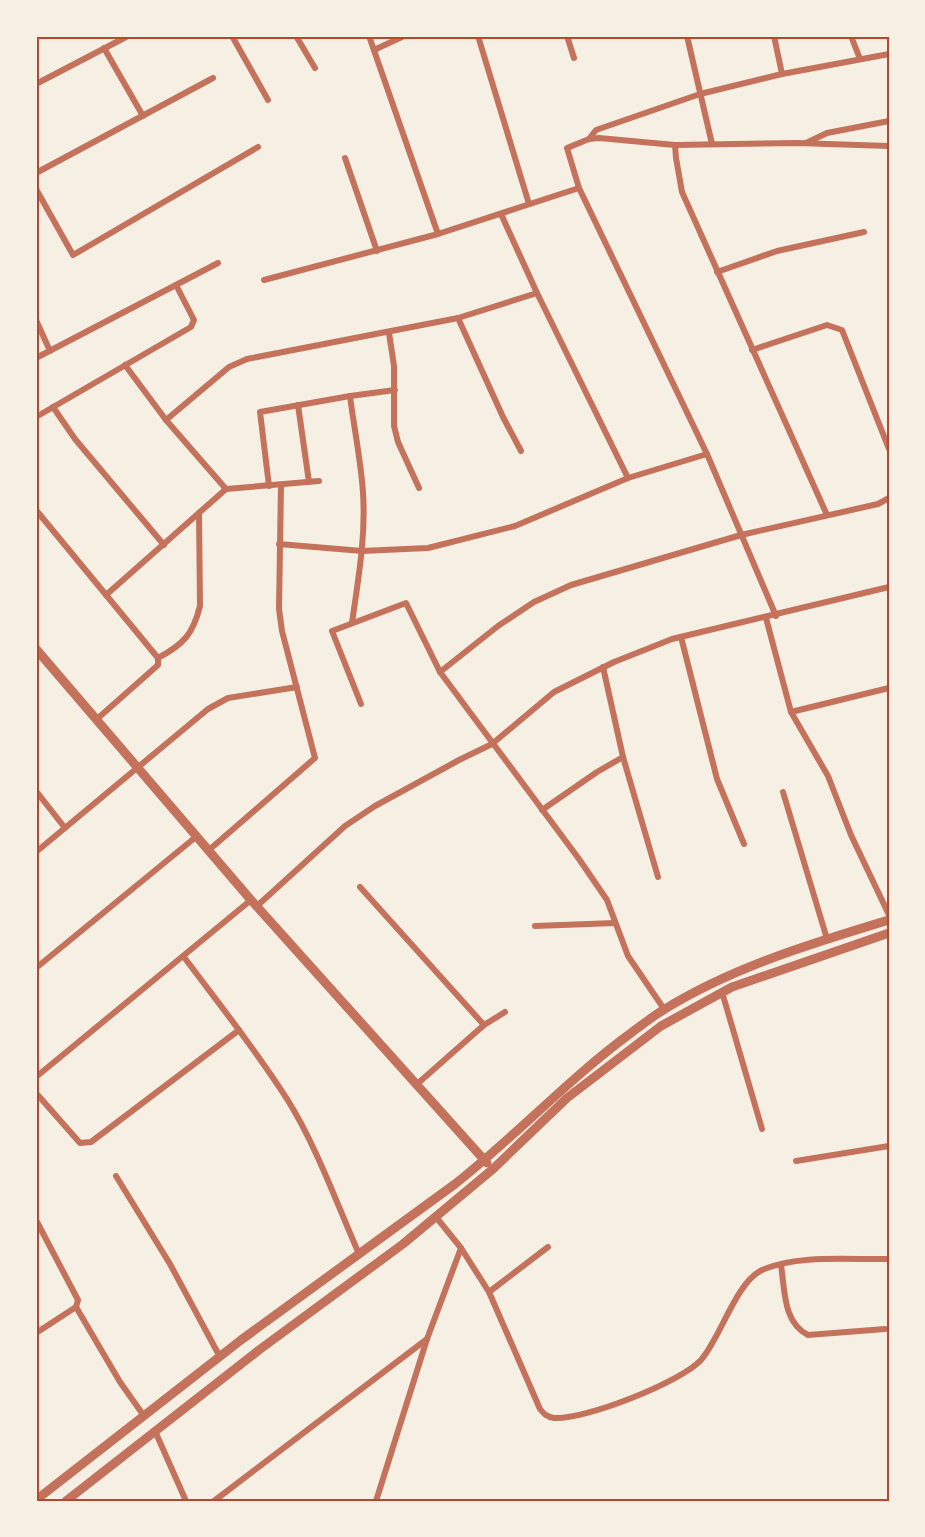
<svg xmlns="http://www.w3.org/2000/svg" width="925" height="1537" viewBox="0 0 925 1537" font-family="Ubuntu,sans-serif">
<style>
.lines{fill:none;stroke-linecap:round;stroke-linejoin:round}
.minor{stroke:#c5725c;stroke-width:6}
.tertiary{stroke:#c5725c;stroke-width:9}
.neatline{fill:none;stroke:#b5482f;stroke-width:2}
</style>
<rect width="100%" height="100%" fill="#f6efe4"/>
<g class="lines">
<g class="minor">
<path d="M232,36L268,100"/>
<path d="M296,36L315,68"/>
<path d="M369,36L438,234"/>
<path d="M478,36L529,204"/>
<path d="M567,36L574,58"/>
<path d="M687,36L712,144"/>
<path d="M774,36L782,74"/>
<path d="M851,36L860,59"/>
<path d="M104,48L143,116"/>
<path d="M374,50L404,36"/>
<path d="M36,84L128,36"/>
<path d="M589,139L596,130L700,94L782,74L889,54"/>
<path d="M806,143L827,133L889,121"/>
<path d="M675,145L676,158L682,192L827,515"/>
<path d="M345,158L377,251"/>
<path d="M36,173L213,78"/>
<path d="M36,189L73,255L258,147"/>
<path d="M501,214L537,293L628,478"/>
<path d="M717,272L777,251L864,232"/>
<path d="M264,280L438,234L579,188"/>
<path d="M458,318L503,417L521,451"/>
<path d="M36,320L50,351"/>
<path d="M389,333L394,366V426L398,442L419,488"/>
<path d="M752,350L827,325L842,330L889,449"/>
<path d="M36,358L218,263"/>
<path d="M125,365L166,420L226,489"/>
<path d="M298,405L309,482"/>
<path d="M53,407L75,439L164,545"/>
<path d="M36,417L191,327L194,320L176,285"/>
<path d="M166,420L229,367L247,359L458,318L537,293"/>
<path d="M269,486L260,412L350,396"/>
<path d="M36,510L158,658V665L97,719"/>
<path d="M279,544L362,551L428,548L515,526L628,478L707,454"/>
<path d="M106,595L226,489L319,481"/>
<path d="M776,616L707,454L579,188L567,148L589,139L599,138L675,145L797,143L889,146"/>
<path d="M766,618L791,712L889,688"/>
<path d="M352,623C358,580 366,537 363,493C361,461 354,428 350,396L395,390"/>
<path d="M681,637L717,779L744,844"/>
<path d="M158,658C184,644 193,634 200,606L199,513"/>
<path d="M440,672L498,626L534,602L571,585L741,535L878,504L889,498"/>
<path d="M361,704L332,631L406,603L440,672L579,859L607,900L628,956L664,1009"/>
<path d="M791,712L828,776L851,835L889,915"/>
<path d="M623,757L658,877"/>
<path d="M36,791L65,828"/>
<path d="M783,792L827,939"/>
<path d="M542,810L597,772L623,757L603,667"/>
<path d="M209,850L315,758L282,631L279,609L281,485"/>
<path d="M36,852L208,709L228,698L297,687"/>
<path d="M360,887L484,1025"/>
<path d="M257,906L345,826L375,806L459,760L492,744L554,692L614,662L672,639L889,587"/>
<path d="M535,926L615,923"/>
<path d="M184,957C219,1004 256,1050 287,1099C316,1145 337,1204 359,1254"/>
<path d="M36,968L197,836"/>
<path d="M722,992L762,1129"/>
<path d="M36,1077L251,900"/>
<path d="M416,1085L484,1025L505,1012"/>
<path d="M36,1093L80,1143L91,1142L239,1030"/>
<path d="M796,1161L889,1146"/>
<path d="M116,1176L170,1264L220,1357"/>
<path d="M436,1217L461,1248L489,1292L548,1247"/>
<path d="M36,1220L78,1300L76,1307L36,1333"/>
<path d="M781,1265C785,1291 783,1322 808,1335L885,1329"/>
<path d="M489,1292L540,1409C544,1414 547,1417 554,1418C585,1420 681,1382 701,1360C721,1337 736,1282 762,1270C798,1254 851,1260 889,1259"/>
<path d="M76,1307L120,1382L144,1416"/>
<path d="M155,1431L186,1501"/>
<path d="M214,1501L427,1339"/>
<path d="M376,1501L427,1339L461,1248"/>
</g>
<g class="tertiary">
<path d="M36,649L251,900L487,1163"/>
<path d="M36,1500L241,1340L455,1184C516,1136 568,1079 631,1033C642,1025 653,1016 665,1009C733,967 813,943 889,920"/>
<path d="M66,1501L259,1350L403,1244L493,1169L567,1098L661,1026L732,987L889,933"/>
</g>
</g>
<rect width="925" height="1537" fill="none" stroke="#f6efe4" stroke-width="75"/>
<rect x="38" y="38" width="850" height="1462" class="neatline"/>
</svg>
